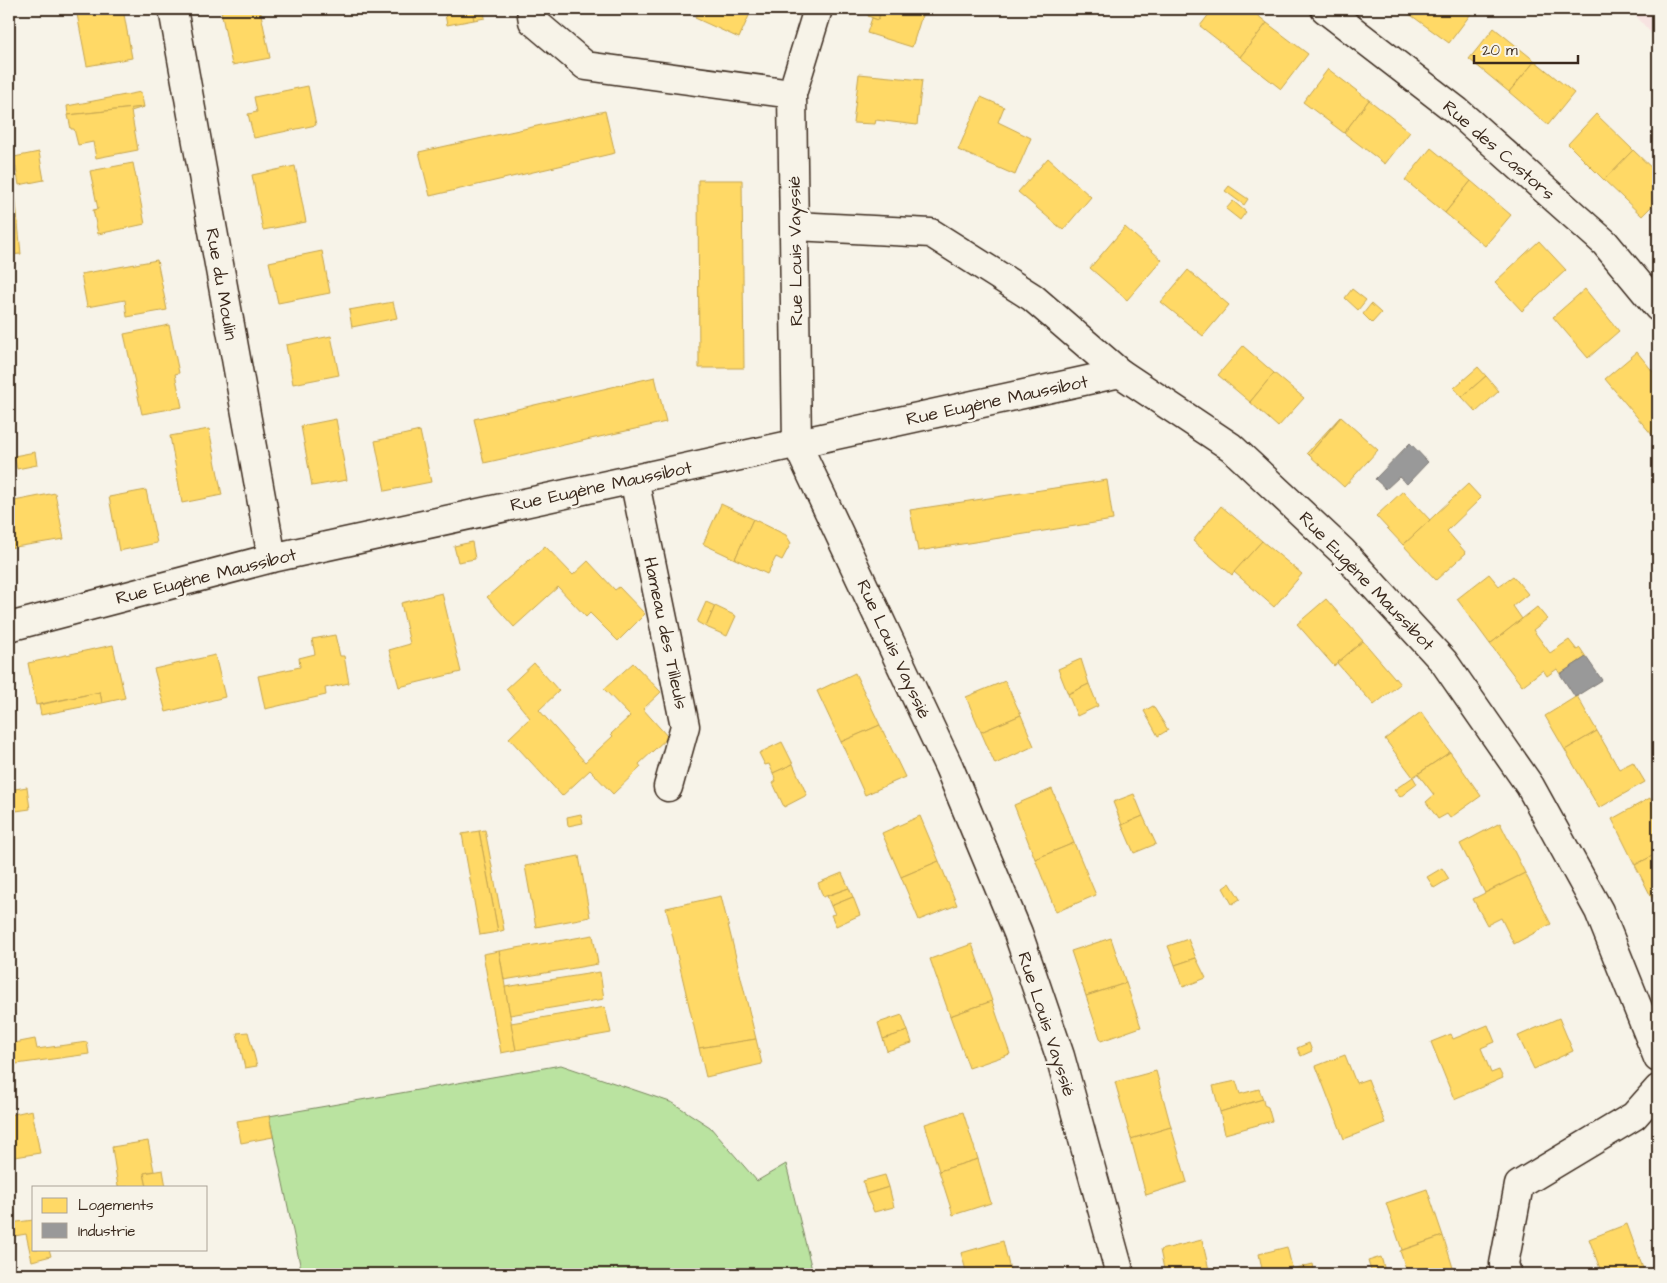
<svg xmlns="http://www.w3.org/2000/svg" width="1667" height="1283" viewBox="0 0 1667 1283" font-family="'Architects Daughter',sans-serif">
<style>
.built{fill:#f7e3e1}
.green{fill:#bae3a0;stroke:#7a865f}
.homes{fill:#ffd966;stroke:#c4a450}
.industry{fill:#999;stroke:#7d7874}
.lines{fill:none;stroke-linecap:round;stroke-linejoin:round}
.minor-casing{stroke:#3b2a1e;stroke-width:31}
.minor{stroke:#f7f3e8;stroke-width:28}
.labels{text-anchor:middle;stroke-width:5;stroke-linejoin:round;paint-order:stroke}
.street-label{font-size:18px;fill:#3b2a1e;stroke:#f7f3e8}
</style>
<rect width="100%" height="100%" fill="#f7f3e8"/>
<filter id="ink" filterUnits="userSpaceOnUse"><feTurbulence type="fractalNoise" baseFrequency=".02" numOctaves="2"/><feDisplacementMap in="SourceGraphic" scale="10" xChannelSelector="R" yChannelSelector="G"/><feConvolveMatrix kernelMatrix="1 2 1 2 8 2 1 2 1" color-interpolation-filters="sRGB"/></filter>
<g filter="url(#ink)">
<path class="built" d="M1630,9H1658V41Z"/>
<path class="green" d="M561,1065L673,1103L710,1127L757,1181L786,1164L813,1274H302L269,1116Z"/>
<g class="homes">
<path d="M76,9H123L132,58L87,66Z"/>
<path d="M233,9H260L270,58L232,65L221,11Z"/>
<path d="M444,9H480L472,10L474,20L447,25Z"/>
<path d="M484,9L485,18L474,20L472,10Z"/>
<path d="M699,9H752L739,38L695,18Z"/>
<path d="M871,9H882L878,20L868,16Z"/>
<path d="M882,9H924L912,47L867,33L872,18L878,20Z"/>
<path d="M1213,9H1250L1267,23L1240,57L1200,26Z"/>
<path d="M1411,9H1470L1473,11L1449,43L1408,13Z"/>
<path d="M1267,23L1308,54L1281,89L1240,57Z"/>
<path d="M1494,28L1535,61L1509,92L1469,59Z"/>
<path d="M1535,61L1574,93L1548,125L1509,92Z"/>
<path d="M1328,69L1369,100L1344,133L1303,102Z"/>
<path d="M859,74L922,80L917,125L876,120L875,124L853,123Z"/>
<path d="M308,86L316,125L254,138L248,114L257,112L254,97Z"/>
<path d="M141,92L144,107L68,115L67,106Z"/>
<path d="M981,97L1004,107L998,122L1031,138L1015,175L958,150Z"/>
<path d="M1369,100L1410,132L1385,164L1344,133Z"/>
<path d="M144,107L131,111L138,150L96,158L93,142L78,145L74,129H71L68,115Z"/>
<path d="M605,111L615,153L430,196L419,152Z"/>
<path d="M1596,114L1633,150L1604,180L1568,144Z"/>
<path d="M1431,148L1471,181L1445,213L1405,180Z"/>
<path d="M9,149L11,151L21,254L9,255Z"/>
<path d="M1633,150L1658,174V200L1642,216L1604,180Z"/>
<path d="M39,152L44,180L19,185L14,157Z"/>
<path d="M1048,158L1091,197L1063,230L1018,192Z"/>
<path d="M133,163L145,224L98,234L93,210L98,209L90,171Z"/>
<path d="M295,166L306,222L263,230L252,175Z"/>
<path d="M698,180H742L744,368H699Z"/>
<path d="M1471,181L1511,215L1485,246L1445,213Z"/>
<path d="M1229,186L1248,199L1244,205L1225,191Z"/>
<path d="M1233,201L1246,212L1240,220L1226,209Z"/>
<path d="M1125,227L1162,260L1127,300L1090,268Z"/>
<path d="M1539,241L1566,270L1522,311L1495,282Z"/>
<path d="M322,251L330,293L278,303L269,262Z"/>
<path d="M157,260L167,310L127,317L125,300L87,307L81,274Z"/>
<path d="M1188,270L1229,305L1203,336L1161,302Z"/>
<path d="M1352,289L1366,300L1358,310L1345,298Z"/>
<path d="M1585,289L1619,331L1588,358L1553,317Z"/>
<path d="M393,302L397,318L352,327L349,310Z"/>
<path d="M1371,304L1381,313L1372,323L1363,314Z"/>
<path d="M169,325L179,373L175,374L182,407L142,414L124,334Z"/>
<path d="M331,336L339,375L293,384L286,345Z"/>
<path d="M1243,346L1274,373L1250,402L1218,375Z"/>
<path d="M1637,352L1658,378V442L1605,379Z"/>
<path d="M1478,367L1486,376L1462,397L1454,388Z"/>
<path d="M1274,373L1304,398L1278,427L1250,402Z"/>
<path d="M1486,376L1499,391L1476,412L1462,397Z"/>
<path d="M655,377L666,422L484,463L474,419Z"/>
<path d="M1340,417L1309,455L1307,453Z"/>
<path d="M1341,417L1378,450L1344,487L1309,455Z"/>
<path d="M336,419L347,480L312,486L301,426Z"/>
<path d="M209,429L222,495L182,503L170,436Z"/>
<path d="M420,431L431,482L385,491L375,441Z"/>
<path d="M35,452L37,465L17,469L14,456Z"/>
<path d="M1107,480L1113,520L918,551L910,510Z"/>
<path d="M1468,484L1481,498L1447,531L1466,553L1436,580L1403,545Z"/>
<path d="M146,490L157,543L119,551L109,497Z"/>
<path d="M1403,491L1430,520L1403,545L1376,516Z"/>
<path d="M55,493L64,539L9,548V502Z"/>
<path d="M721,504L753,519L735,559L703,544Z"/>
<path d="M1221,506L1262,541L1232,575L1193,541Z"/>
<path d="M753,519L786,535L791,543L782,560L776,557L767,574L735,559Z"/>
<path d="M1262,541L1302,574L1274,607L1234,572Z"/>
<path d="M472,542L475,559L458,562L454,546Z"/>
<path d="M545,546L573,575L588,561L615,590L619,587L645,614L618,641L590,613L586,617L558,587L514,627L487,597Z"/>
<path d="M1489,574L1499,586L1513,576L1528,594L1513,606L1522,619L1490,644L1457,599Z"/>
<path d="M442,593L461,672L399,687L389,650L410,644L401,603Z"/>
<path d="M1326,599L1363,641L1334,666L1297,624Z"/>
<path d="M706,602L715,606L706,627L697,622Z"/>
<path d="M715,606L736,616L727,636L706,627Z"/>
<path d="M1537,607L1547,619L1533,630L1550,653L1569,640L1577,650L1580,648L1586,657L1560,674L1557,669L1547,676L1543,670L1522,686L1490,644Z"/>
<path d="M335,635L340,656H344L349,683L325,688L326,695L265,709L258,676L300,667L299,658L315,654L312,639Z"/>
<path d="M1363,641L1400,684L1374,705L1337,663Z"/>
<path d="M113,645L125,698L102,703L100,692L36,705L28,663Z"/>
<path d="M215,655L225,697L166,712L154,669Z"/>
<path d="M1081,659L1089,684L1068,694L1058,669Z"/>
<path d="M534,663L559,691L539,710L585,762L613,736L611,734L630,716L604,689L633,663L661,692L643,709L668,737L639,764L641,767L613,794L590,770L562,796L509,738L530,718L506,689Z"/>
<path d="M855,673L880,725L841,742L817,691Z"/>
<path d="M1005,681L1021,715L981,732L966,697Z"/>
<path d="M1089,684L1098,706L1077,716L1068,694Z"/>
<path d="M100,692L102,703L41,715L39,705Z"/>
<path d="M1577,696L1597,731L1565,750L1545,716Z"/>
<path d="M1153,706L1168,730L1158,736L1144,711Z"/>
<path d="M1421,712L1450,752L1413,777L1385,739Z"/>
<path d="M1021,715L1034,746L995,764L981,732Z"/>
<path d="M880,725L905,777L865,795L841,742Z"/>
<path d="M1597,731L1619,769L1633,762L1645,782L1599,808L1565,750Z"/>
<path d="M782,742L793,764L773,773L769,764L765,765L759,753Z"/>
<path d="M1450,752L1481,796L1450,818L1447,814L1438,819L1426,802L1434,795L1418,774Z"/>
<path d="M793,764L807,795L784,807L773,783L776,781L773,773Z"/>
<path d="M1413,777L1417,784L1400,797L1394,790Z"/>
<path d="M27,787L30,809L9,812V790Z"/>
<path d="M1052,789L1074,843L1035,859L1014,805Z"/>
<path d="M1134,794L1143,816L1122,825L1113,802Z"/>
<path d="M1650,798L1658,815V853L1635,865L1612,819Z"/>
<path d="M581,814L583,823L568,826L567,817Z"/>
<path d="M920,816L939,861L901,877L882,833Z"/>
<path d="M1143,816L1156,844L1134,853L1122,825Z"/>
<path d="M1500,823L1525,873L1485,893L1460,844Z"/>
<path d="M485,830L504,930L498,932L479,831Z"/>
<path d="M479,831L498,932L480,935L462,834Z"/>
<path d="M1074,843L1096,895L1056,912L1035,859Z"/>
<path d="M1658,853V910L1635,865Z"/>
<path d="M579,856L590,917L536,927L525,866Z"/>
<path d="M939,861L957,905L919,920L901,877Z"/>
<path d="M1442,868L1449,879L1434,888L1427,877Z"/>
<path d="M842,873L849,888L823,897L818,883Z"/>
<path d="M1525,873L1551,924L1514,944L1501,918L1487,925L1473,899Z"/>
<path d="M1230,883L1240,899L1232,904L1223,888Z"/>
<path d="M849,888L853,897L831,906L827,896Z"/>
<path d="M721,896L756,1039L699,1048L666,908Z"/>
<path d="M853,897L860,915L836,926L831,915L835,914L831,906Z"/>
<path d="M593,935L598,964L504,980L499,951Z"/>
<path d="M1111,938L1126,983L1086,996L1071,951Z"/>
<path d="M1188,939L1196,958L1175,965L1168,946Z"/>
<path d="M972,944L992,1001L950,1016L930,959Z"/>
<path d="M499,951L516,1050L501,1053L483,954Z"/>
<path d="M1196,958L1206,978L1183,987L1175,965Z"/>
<path d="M600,972L604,999L510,1015L505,987Z"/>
<path d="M1126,983L1141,1027L1101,1041L1086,996Z"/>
<path d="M992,1001L1010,1054L969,1068L950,1016Z"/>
<path d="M605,1007L611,1033L516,1050L511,1023Z"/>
<path d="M902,1015L908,1031L883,1039L878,1023Z"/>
<path d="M1559,1018L1573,1051L1534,1069L1518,1036Z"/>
<path d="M1488,1025L1495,1042L1481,1048L1491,1073L1499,1070L1503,1078L1454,1099L1431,1042L1451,1034L1453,1039Z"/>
<path d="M908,1031L912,1043L887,1051L883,1039Z"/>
<path d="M248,1032L257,1066L245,1068L237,1033Z"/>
<path d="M35,1039L37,1049L87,1042L89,1054L9,1065V1044Z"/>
<path d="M756,1039L762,1064L706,1077L699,1048Z"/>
<path d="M1309,1043L1312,1051L1301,1056L1297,1048Z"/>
<path d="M1345,1055L1356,1083L1368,1079L1385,1123L1344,1139L1316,1066Z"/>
<path d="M1156,1071L1171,1127L1131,1139L1115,1082Z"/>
<path d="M1236,1081L1240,1094L1259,1089L1263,1099L1220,1112L1213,1086Z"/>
<path d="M1263,1099L1264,1105L1268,1107L1272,1121L1225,1134L1220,1112Z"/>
<path d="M32,1110L40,1153L9,1158V1115Z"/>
<path d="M963,1112L978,1159L939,1171L925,1124Z"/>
<path d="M269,1116L273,1137L241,1143L237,1121Z"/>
<path d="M1171,1127L1187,1182L1146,1195L1131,1139Z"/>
<path d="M148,1141L154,1171L144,1173L147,1187H118L112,1147Z"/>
<path d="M978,1159L991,1203L953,1215L939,1171Z"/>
<path d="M163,1170L166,1187H147L144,1173Z"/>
<path d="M885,1175L889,1187L866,1194L863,1181Z"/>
<path d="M889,1187L894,1207L874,1212L866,1194Z"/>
<path d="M1427,1189L1443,1236L1402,1250L1386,1203Z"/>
<path d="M34,1220V1249H49L51,1256L32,1261L26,1234L9,1237V1223Z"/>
<path d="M1627,1224L1645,1274H1602L1589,1239Z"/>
<path d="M1443,1236L1455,1274H1408L1400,1251Z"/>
<path d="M1202,1240L1210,1274H1165L1160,1250Z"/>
<path d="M1003,1241L1011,1274H967L961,1253Z"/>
<path d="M1287,1247L1292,1267L1271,1274H1261H1263L1259,1254Z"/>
<path d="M1381,1257L1386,1274H1372L1368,1261Z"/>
<path d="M1313,1264L1315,1274H1278L1277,1273Z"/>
<path d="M123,1268L124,1274H105V1271Z"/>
<path d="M1460,1269L1462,1274H1455L1454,1270Z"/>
</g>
<g class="industry">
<path d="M1410,443L1428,462L1407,484L1399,477L1386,489L1375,479Z"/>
<path d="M1586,657L1602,680L1575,697L1560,674Z"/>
</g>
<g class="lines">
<g class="minor-casing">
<g id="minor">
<path d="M173,9L272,558"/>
<path d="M531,9L533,21L586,66L792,94"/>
<path d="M818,9L792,94L797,444L949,767L1018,933L1060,1056L1120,1274"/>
<path d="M1325,9L1457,111L1605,243L1658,307"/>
<path d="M795,226L931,233L1032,297L1120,373"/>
<path d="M634,479L685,726L668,787"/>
<path d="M9,627L272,558L1120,373L1231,447L1342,551L1444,662L1530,786L1599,911L1658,1058"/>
<path d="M1507,1274L1504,1264L1519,1185L1634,1116L1658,1089"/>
</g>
</g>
<use href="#minor" class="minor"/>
</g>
</g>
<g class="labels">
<g class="street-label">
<text transform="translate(1499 150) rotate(41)" y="6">Rue des Castors</text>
<text transform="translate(795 251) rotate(-91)" y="6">Rue Louis Vayssié</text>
<text transform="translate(222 284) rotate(80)" y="6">Rue du Moulin</text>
<text transform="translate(997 400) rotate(-12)" y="6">Rue Eugène Maussibot</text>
<text transform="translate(601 486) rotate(-12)" y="6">Rue Eugène Maussibot</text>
<text transform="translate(206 576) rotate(-14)" y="6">Rue Eugène Maussibot</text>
<text transform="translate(1367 581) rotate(46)" y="6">Rue Eugène Maussibot</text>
<text transform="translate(666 633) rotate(78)" y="6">Hameau des Tilleuls</text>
<text transform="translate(894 649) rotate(65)" y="6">Rue Louis Vayssié</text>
<text transform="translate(1047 1024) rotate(72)" y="6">Rue Louis Vayssié</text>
</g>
</g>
<rect width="1667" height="1283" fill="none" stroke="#f7f3e8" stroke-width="30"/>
<rect x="15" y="15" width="1637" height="1253" fill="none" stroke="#3b2a1e" stroke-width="2" filter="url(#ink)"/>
<rect x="32" y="1186" width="175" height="65" fill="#f7f3e8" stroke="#aca397"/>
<rect x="42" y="1198" width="25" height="15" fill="#ffd966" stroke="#aca397"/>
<text x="78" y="1210" font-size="15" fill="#3b2a1e">Logements</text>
<rect x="42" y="1223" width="25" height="15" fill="#999999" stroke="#aca397"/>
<text x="78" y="1236" font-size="15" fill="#3b2a1e">Industrie</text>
<path d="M1474 55v8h104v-8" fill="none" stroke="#3b2a1e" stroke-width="2.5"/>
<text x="1482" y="55" font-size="15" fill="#3b2a1e" stroke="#f7f3e8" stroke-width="4" paint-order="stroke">20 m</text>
</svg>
